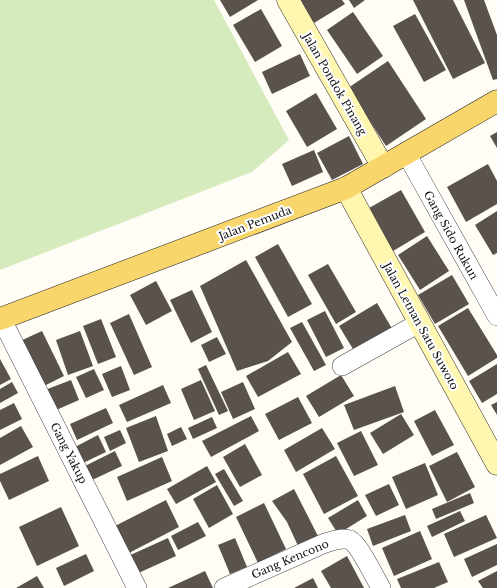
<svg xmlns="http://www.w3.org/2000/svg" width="497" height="588" viewBox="0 0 497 588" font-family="'Libre Baskerville',serif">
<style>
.green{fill:#d5ebbd}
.building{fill:#5a524d}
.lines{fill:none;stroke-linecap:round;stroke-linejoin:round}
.street-casing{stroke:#444;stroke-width:20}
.secondary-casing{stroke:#333;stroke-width:23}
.primary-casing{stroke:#222;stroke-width:23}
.street{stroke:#fff;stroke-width:19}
.secondary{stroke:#fff6b0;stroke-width:22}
.primary{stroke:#f9d66b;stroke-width:22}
.labels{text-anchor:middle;stroke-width:4;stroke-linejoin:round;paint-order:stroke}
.street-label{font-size:11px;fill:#111;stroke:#fff}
</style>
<rect width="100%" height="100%" fill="#fffdf5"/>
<path class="green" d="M0,0H214L289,140L252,172L0,270Z"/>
<g class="building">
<path d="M220,0H258L230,17Z"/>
<path d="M299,0H342L345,4L314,23Z"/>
<path d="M349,0H365L354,8Z"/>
<path d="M413,0H453L485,63L453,79Z"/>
<path d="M464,0H484L497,35V79L493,80Z"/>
<path d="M261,9L282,46L255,62L233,25Z"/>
<path d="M353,12L383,56L357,74L327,30Z"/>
<path d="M415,14L446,70L424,82L393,26Z"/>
<path d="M300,54L310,76L272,94L262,72Z"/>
<path d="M388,61L426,119L386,146L348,88Z"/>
<path d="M316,93L337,129L307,147L286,111Z"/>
<path d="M497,132V148L490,136Z"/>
<path d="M349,136L363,164L332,180L317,153Z"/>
<path d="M314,150L323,172L292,186L282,164Z"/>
<path d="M488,164L497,181V204L466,222L447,187Z"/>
<path d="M401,190L425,232L393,251L369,208Z"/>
<path d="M497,211V253L493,255L475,225Z"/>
<path d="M427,236L449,271L420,290L398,255Z"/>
<path d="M278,244L312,304L288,317L255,257Z"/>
<path d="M246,260L292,342L268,361L237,371L200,286Z"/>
<path d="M328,264L356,312L336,324L308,275Z"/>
<path d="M452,275L469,304L435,324L418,295Z"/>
<path d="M156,281L172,311L146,325L130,295Z"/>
<path d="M192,290L212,332L191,343L170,300Z"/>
<path d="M377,303L394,332L356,354L339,326Z"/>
<path d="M468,308L497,355V358L468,376L438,326Z"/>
<path d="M325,311L344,348L326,357L307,320Z"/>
<path d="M129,314L152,367L134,375L110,323Z"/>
<path d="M101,319L116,357L98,364L83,326Z"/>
<path d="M302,322L326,365L314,371L290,328Z"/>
<path d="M42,331L64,376L40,388L18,342Z"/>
<path d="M80,331L93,366L68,375L56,340Z"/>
<path d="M217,337L226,354L209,362L201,345Z"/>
<path d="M288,352L301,374L258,397L246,376Z"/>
<path d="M0,359L11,379L0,385Z"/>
<path d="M497,364V394L482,403L469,381Z"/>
<path d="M206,365L228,411L219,415L198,369Z"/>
<path d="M121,366L130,390L112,397L102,374Z"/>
<path d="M94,369L104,390L86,398L76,377Z"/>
<path d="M341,375L354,396L319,417L306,396Z"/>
<path d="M71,380L79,400L54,411L45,390Z"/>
<path d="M201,380L215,411L194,420L181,389Z"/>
<path d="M12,382L18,393L0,403V389Z"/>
<path d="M243,382L255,409L233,419L221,392Z"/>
<path d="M163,385L171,403L127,422L119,405Z"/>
<path d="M395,386L404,412L354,430L344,405Z"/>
<path d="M298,397L312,423L279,440L265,414Z"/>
<path d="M497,402V415L491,405Z"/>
<path d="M14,403L22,419L0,430V410Z"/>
<path d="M106,408L113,423L77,440L70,424Z"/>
<path d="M435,410L454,445L432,456L414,421Z"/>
<path d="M401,414L414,435L383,454L370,433Z"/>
<path d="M156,416L168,451L139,462L126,428Z"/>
<path d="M251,416L259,431L211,457L202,441Z"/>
<path d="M212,417L217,428L193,439L188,428Z"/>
<path d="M21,426L33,447L0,465V438Z"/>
<path d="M181,427L187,439L172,446L167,434Z"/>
<path d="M322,428L335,449L296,472L284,450Z"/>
<path d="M120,430L126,443L110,451L104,437Z"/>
<path d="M361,431L378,465L354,476L337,443Z"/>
<path d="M98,435L106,452L83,463L75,447Z"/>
<path d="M245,444L262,475L240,487L223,457Z"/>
<path d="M115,451L122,466L92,480L85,466Z"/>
<path d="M457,452L475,487L447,502L429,466Z"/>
<path d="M38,456L49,481L9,500L0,481V474Z"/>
<path d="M336,456L358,496L324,514L303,474Z"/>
<path d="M162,457L172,481L127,501L117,477Z"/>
<path d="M425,463L438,495L406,509L392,477Z"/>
<path d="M207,466L216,482L176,504L167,489Z"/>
<path d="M224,469L243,501L234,506L215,474Z"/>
<path d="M389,484L399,505L376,516L365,495Z"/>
<path d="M217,485L233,514L209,528L193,499Z"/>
<path d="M294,489L320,540L299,548L287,522L272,501Z"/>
<path d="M470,493L474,503L436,519L432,509Z"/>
<path d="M166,500L179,527L129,553L115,526Z"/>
<path d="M358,500L367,516L338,534L328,518Z"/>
<path d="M264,503L286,549L258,563L236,517Z"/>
<path d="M61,507L79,546L37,566L19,527Z"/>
<path d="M460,511L465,521L432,537L427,526Z"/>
<path d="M405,515L411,531L373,546L367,529Z"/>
<path d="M486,515L497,538L454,557L444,534Z"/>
<path d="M198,522L206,536L178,550L171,536Z"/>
<path d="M420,531L432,559L394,576L382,548Z"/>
<path d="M168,538L176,556L134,575L126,557Z"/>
<path d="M235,538L247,567L230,574L218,545Z"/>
<path d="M497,544V565L472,577L464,559Z"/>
<path d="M86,554L94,571L64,586L56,568Z"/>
<path d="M347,556L364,588H331L321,571Z"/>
<path d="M439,562L448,582L434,588H401L397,579Z"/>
<path d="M205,571L213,588H168Z"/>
<path d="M497,571V588H483L478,581Z"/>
<path d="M37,576L44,588H16Z"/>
<path d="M313,578L318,588H294Z"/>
</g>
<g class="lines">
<g class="street-casing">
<g id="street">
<path d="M406,153L497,316"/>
<path d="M1,318L137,588"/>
<path d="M342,366L419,323"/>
<path d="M224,588L325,543C333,541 342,537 350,540C359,544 375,578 381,588"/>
</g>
</g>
<g class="secondary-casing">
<g id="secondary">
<path d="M288,0L383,167"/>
<path d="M346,188L497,464"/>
</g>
</g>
<g class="primary-casing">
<path id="primary" d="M0,319L346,188L497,101"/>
</g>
<use href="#street" class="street"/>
<use href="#secondary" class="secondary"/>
<use href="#primary" class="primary"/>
</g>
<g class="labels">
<g class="street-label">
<text transform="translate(335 84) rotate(60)" y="4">Jalan Pondok Pinang</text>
<text transform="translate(255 223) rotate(-21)" y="4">Jalan Pemuda</text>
<text transform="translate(451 235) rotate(61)" y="4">Gang Sido Rukun</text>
<text transform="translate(421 326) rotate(61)" y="4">Jalan Letnan Satu Suwoto</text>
<text transform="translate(69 453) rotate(63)" y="4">Gang Yakup</text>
<text transform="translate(290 559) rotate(-23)" y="4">Gang Kencono</text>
</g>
</g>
</svg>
